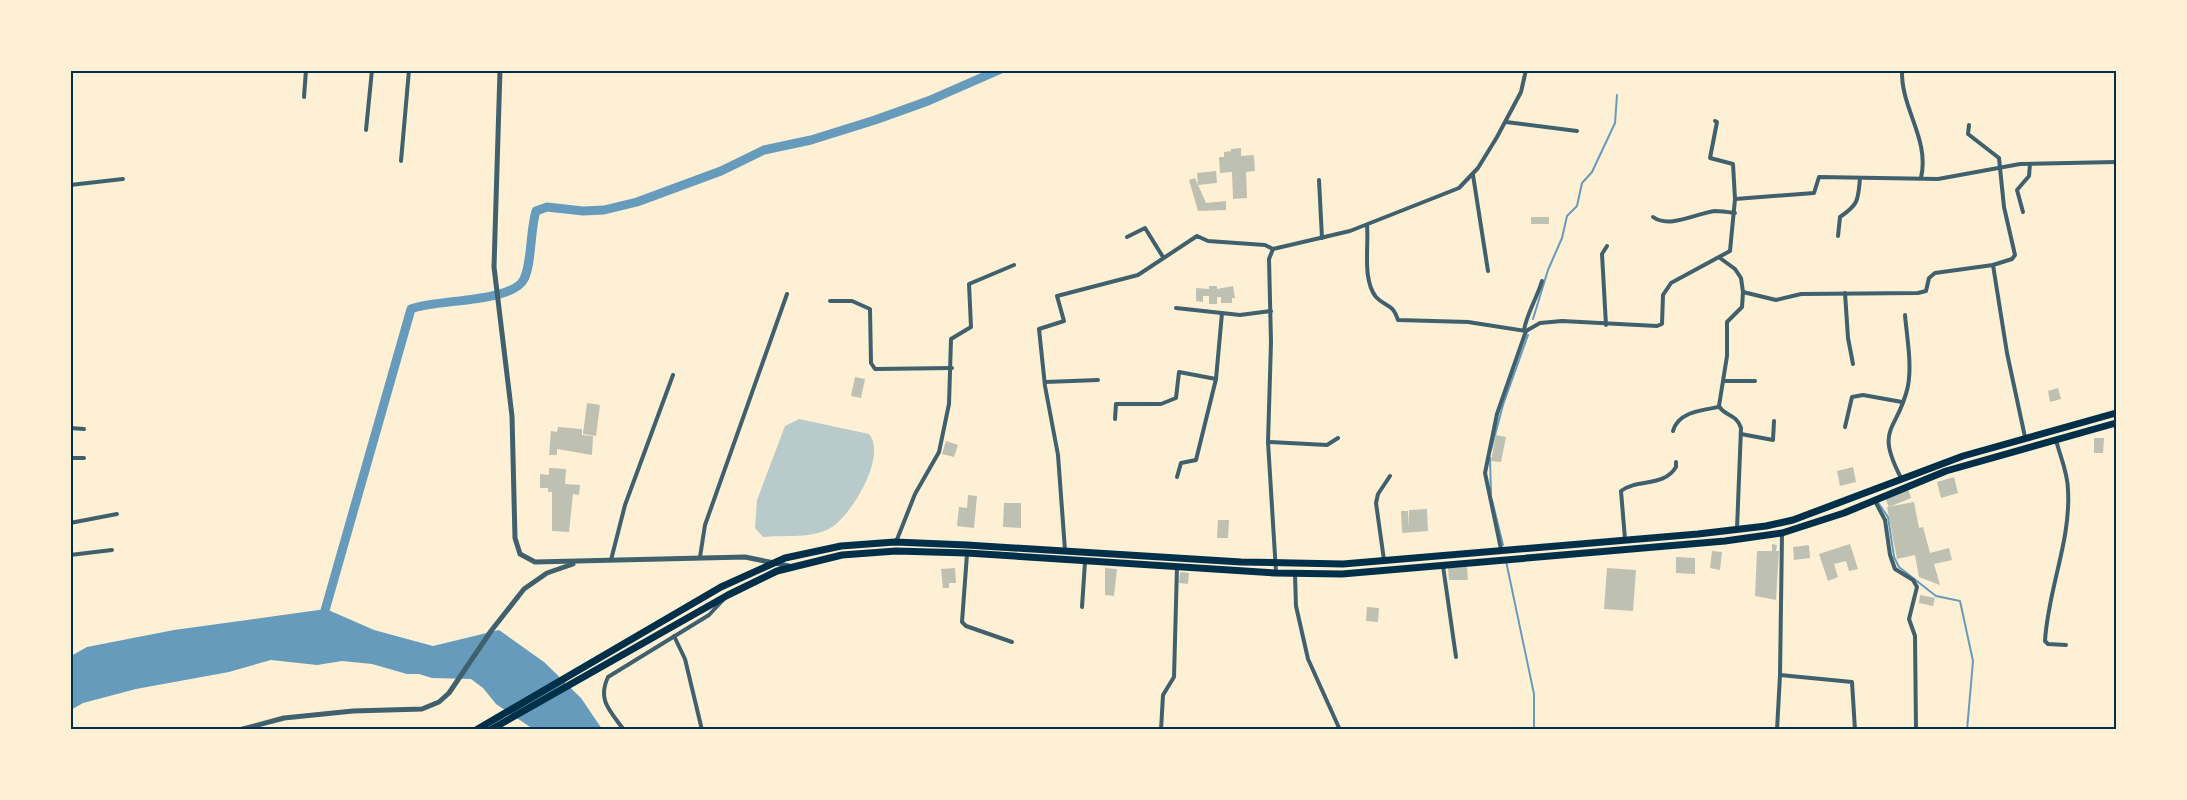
<svg xmlns="http://www.w3.org/2000/svg" width="2187" height="800" viewBox="0 0 2187 800" font-family="'DM Sans',sans-serif">
<style>
.green{fill:#b9caca}
.water{fill:#669bbc}
.lines{fill:none;stroke-linecap:round;stroke-linejoin:round}
.stream{stroke:#669bbc;stroke-width:2}
.canal{stroke:#669bbc;stroke-width:9}
.building{fill:#bec0b2}
.minor{stroke:#3f606c;stroke-width:4}
.tertiary{stroke:#3f606c;stroke-width:5}
.trunk{stroke:#003049;stroke-width:7}
.neatline{fill:none;stroke:#003049;stroke-width:2}
</style>
<rect width="100%" height="100%" fill="#fdf0d5"/>
<path class="green" d="M799,419L869,434C887,456 853,513 832,527C814,539 783,535 763,537L755,528L757,500L785,426Z"/>
<path class="water" d="M326,609L374,630L433,646L499,630L544,662L581,698L602,729H533L496,704L483,688L471,679L432,678L419,674H407L372,664L342,661L317,665L271,660L229,672L136,689L83,703L71,710V656L87,647L174,630Z"/>
<g class="lines">
<g class="stream">
<path d="M1533,319L1548,270L1562,238L1567,216L1577,206L1582,183L1592,172L1615,123L1617,95"/>
<path d="M1491,450L1503,405L1528,335"/>
<path d="M1490,458L1491,494"/>
<path d="M1492,500L1503,545"/>
<path d="M1877,501L1888,517L1894,557L1899,567L1936,596L1960,601L1973,661L1967,730"/>
<path d="M1506,561L1534,694V730"/>
</g>
<path class="canal" d="M322,621L411,309C434,299 513,303 524,279C532,263 530,230 536,211L547,207L583,211L604,210L637,202L721,171L764,150L811,140L875,120L928,101L999,70"/>
</g>
<g class="building">
<path d="M1241,148V156L1254,155L1255,171L1246,172L1247,198L1233,199L1232,172L1220,173L1219,157H1224V152L1231,151V149Z"/>
<path d="M1216,171L1217,183L1198,185L1197,173Z"/>
<path d="M1195,178L1206,203L1226,201V210L1198,211L1189,180Z"/>
<rect x="1531" y="217" width="18" height="7"/>
<path d="M1209,286H1217V289L1233,286L1235,298H1232V303H1221V297H1217V304H1209V296H1203V302L1196,301V288L1209,289Z"/>
<path d="M855,377L865,379L861,398L851,396Z"/>
<path d="M2058,388L2061,399L2050,402L2048,391Z"/>
<path d="M587,403L600,405L596,436L583,434Z"/>
<path d="M558,427L582,429V435L593,436L592,455L557,449V455H549L551,431L557,432Z"/>
<path d="M1496,435L1506,437L1501,462L1491,461Z"/>
<path d="M2094,438H2104L2103,453H2094Z"/>
<path d="M946,441L958,445L954,457L942,454Z"/>
<path d="M1853,467L1856,482L1840,486L1837,471Z"/>
<path d="M549,468L566,469L565,484L580,485L579,495L573,494L569,532L552,531V492H548V488H540V474L549,475Z"/>
<path d="M1954,477L1958,493L1941,498L1937,482Z"/>
<path d="M1908,489L1911,498L1889,507L1885,498Z"/>
<path d="M968,495L977,496L974,528L957,526L959,507L967,508Z"/>
<path d="M1914,502L1919,528L1923,527L1930,553L1949,548L1952,560L1934,564L1940,585L1919,577L1915,555L1897,559L1887,507Z"/>
<path d="M1004,503H1021V528L1003,527Z"/>
<path d="M1427,509L1428,531L1402,533L1401,511H1408L1409,529V510Z"/>
<path d="M1218,520H1229L1228,538H1217Z"/>
<path d="M1772,544L1777,545L1776,551H1779L1776,600L1755,596L1757,551H1772Z"/>
<path d="M1850,544L1858,569L1849,571L1846,561L1834,564L1838,577L1828,581L1819,554Z"/>
<path d="M1809,545L1810,558L1794,560L1793,547Z"/>
<path d="M1712,551L1722,552L1720,570L1710,568Z"/>
<path d="M1676,557L1695,558V574L1676,573Z"/>
<path d="M1467,567L1468,580H1449L1448,568Z"/>
<path d="M955,568L956,583H949V588H943L941,569Z"/>
<path d="M1105,568L1117,569L1114,596L1105,595Z"/>
<path d="M1607,568L1636,570L1633,611L1604,609Z"/>
<path d="M1180,572L1189,573L1188,584L1179,583Z"/>
<path d="M1920,595L1935,598L1933,606L1919,603Z"/>
<path d="M1367,607L1379,608L1378,622L1366,621Z"/>
</g>
<g class="lines">
<g class="minor">
<path d="M1902,71C1901,109 1930,139 1921,178"/>
<path d="M304,97L306,70"/>
<path d="M1715,121L1717,122L1710,158L1733,164L1735,199"/>
<path d="M1506,122L1577,131"/>
<path d="M366,130L372,70"/>
<path d="M401,161L409,70"/>
<path d="M1473,175L1488,271"/>
<path d="M1319,180L1322,238"/>
<path d="M70,185L123,179"/>
<path d="M2023,212L2017,190L2029,176L2030,164"/>
<path d="M1653,217C1669,229 1697,213 1715,211C1721,211 1728,212 1735,213"/>
<path d="M1367,225C1369,245 1362,280 1376,297C1386,308 1392,302 1398,320L1468,322L1526,331L1540,323L1562,321L1657,326L1662,324L1663,295L1671,283L1730,251L1735,199L1814,193L1819,177L1938,179L2020,164L2116,162"/>
<path d="M1838,236L1840,217C1859,204 1858,200 1860,178"/>
<path d="M1127,237L1145,228L1163,257"/>
<path d="M1720,258L1735,269L1741,278L1743,292L1742,307L1727,322V356L1719,406C1725,417 1736,413 1741,428L1737,529"/>
<path d="M1993,265L2007,353L2025,437"/>
<path d="M1743,292L1776,300L1801,294L1918,293L1926,291L1929,278L1935,273L1993,265L2012,259L2015,255L2004,207L1999,158L1968,134L1969,125"/>
<path d="M1845,293L1848,338L1853,364"/>
<path d="M830,301H852L870,309L871,363L875,369L952,368"/>
<path d="M1176,308L1240,315L1271,311"/>
<path d="M1606,325L1602,254L1607,246"/>
<path d="M1524,330C1527,313 1537,298 1542,281"/>
<path d="M1724,381H1755"/>
<path d="M1045,382L1098,380"/>
<path d="M1115,419L1116,404H1161L1176,398L1179,372L1216,379"/>
<path d="M1845,427L1852,397L1863,395L1902,402"/>
<path d="M70,428L84,429"/>
<path d="M1673,431C1678,412 1702,410 1719,407"/>
<path d="M1741,434L1773,440L1774,421"/>
<path d="M2056,440C2060,456 2068,473 2068,490C2071,541 2048,589 2045,641L2048,644L2066,645"/>
<path d="M1268,442L1327,445L1338,438"/>
<path d="M70,458H84"/>
<path d="M1177,477L1181,463L1196,460L1216,379L1222,313"/>
<path d="M1901,478C1874,426 1898,432 1908,386C1912,364 1907,338 1905,315"/>
<path d="M1875,501L1885,520L1890,555L1895,569L1913,580L1917,587L1909,619L1915,636L1916,730"/>
<path d="M70,523L117,514"/>
<path d="M1782,534L1780,675L1852,682L1855,730"/>
<path d="M1625,539L1621,491C1638,478 1663,488 1676,467V462"/>
<path d="M896,542L915,494L939,452L949,404L951,339L971,327L969,284L1014,265"/>
<path d="M1501,549L1485,473L1497,414L1526,331"/>
<path d="M1065,550L1058,455L1045,386L1039,329L1064,321L1057,296L1138,275L1197,236L1208,241L1265,245L1273,249"/>
<path d="M967,554L962,622L966,626L1012,642"/>
<path d="M70,555L112,550"/>
<path d="M700,557L705,525L787,294"/>
<path d="M611,560L625,505L673,375"/>
<path d="M1384,560L1376,503L1378,494L1390,476"/>
<path d="M1443,566L1456,657"/>
<path d="M1276,572L1268,442L1271,342L1269,259L1273,249L1350,231L1459,188L1478,168L1497,137L1521,92L1526,70"/>
<path d="M1295,574L1296,606L1308,659L1340,730"/>
<path d="M1082,607L1085,562"/>
<path d="M674,636L685,659L702,730"/>
<path d="M624,730C610,711 597,700 608,677L709,615L723,600"/>
<path d="M1161,730L1163,695L1174,677L1177,567"/>
<path d="M1777,730L1780,675"/>
</g>
<g class="tertiary">
<path d="M500,70L494,267L512,416L515,538L520,554L535,562L745,557L789,566"/>
<path d="M239,730L284,718L353,711L422,709L439,702L449,693L491,631L524,589L547,573L573,564"/>
</g>
<g class="trunk">
<path d="M476,730L721,587L785,558L841,546L895,542L967,545L1241,562L1343,564L1698,534L1766,526L1793,520L1963,456L2116,413"/>
<path d="M490,730L728,595L777,571L842,555L896,551L967,553L1275,573L1342,574L1725,541L1782,533L1844,513L1946,471L2116,423"/>
</g>
</g>
<rect width="2187" height="800" fill="none" stroke="#fdf0d5" stroke-width="144"/>
<rect x="72" y="72" width="2043" height="656" class="neatline"/>
</svg>
